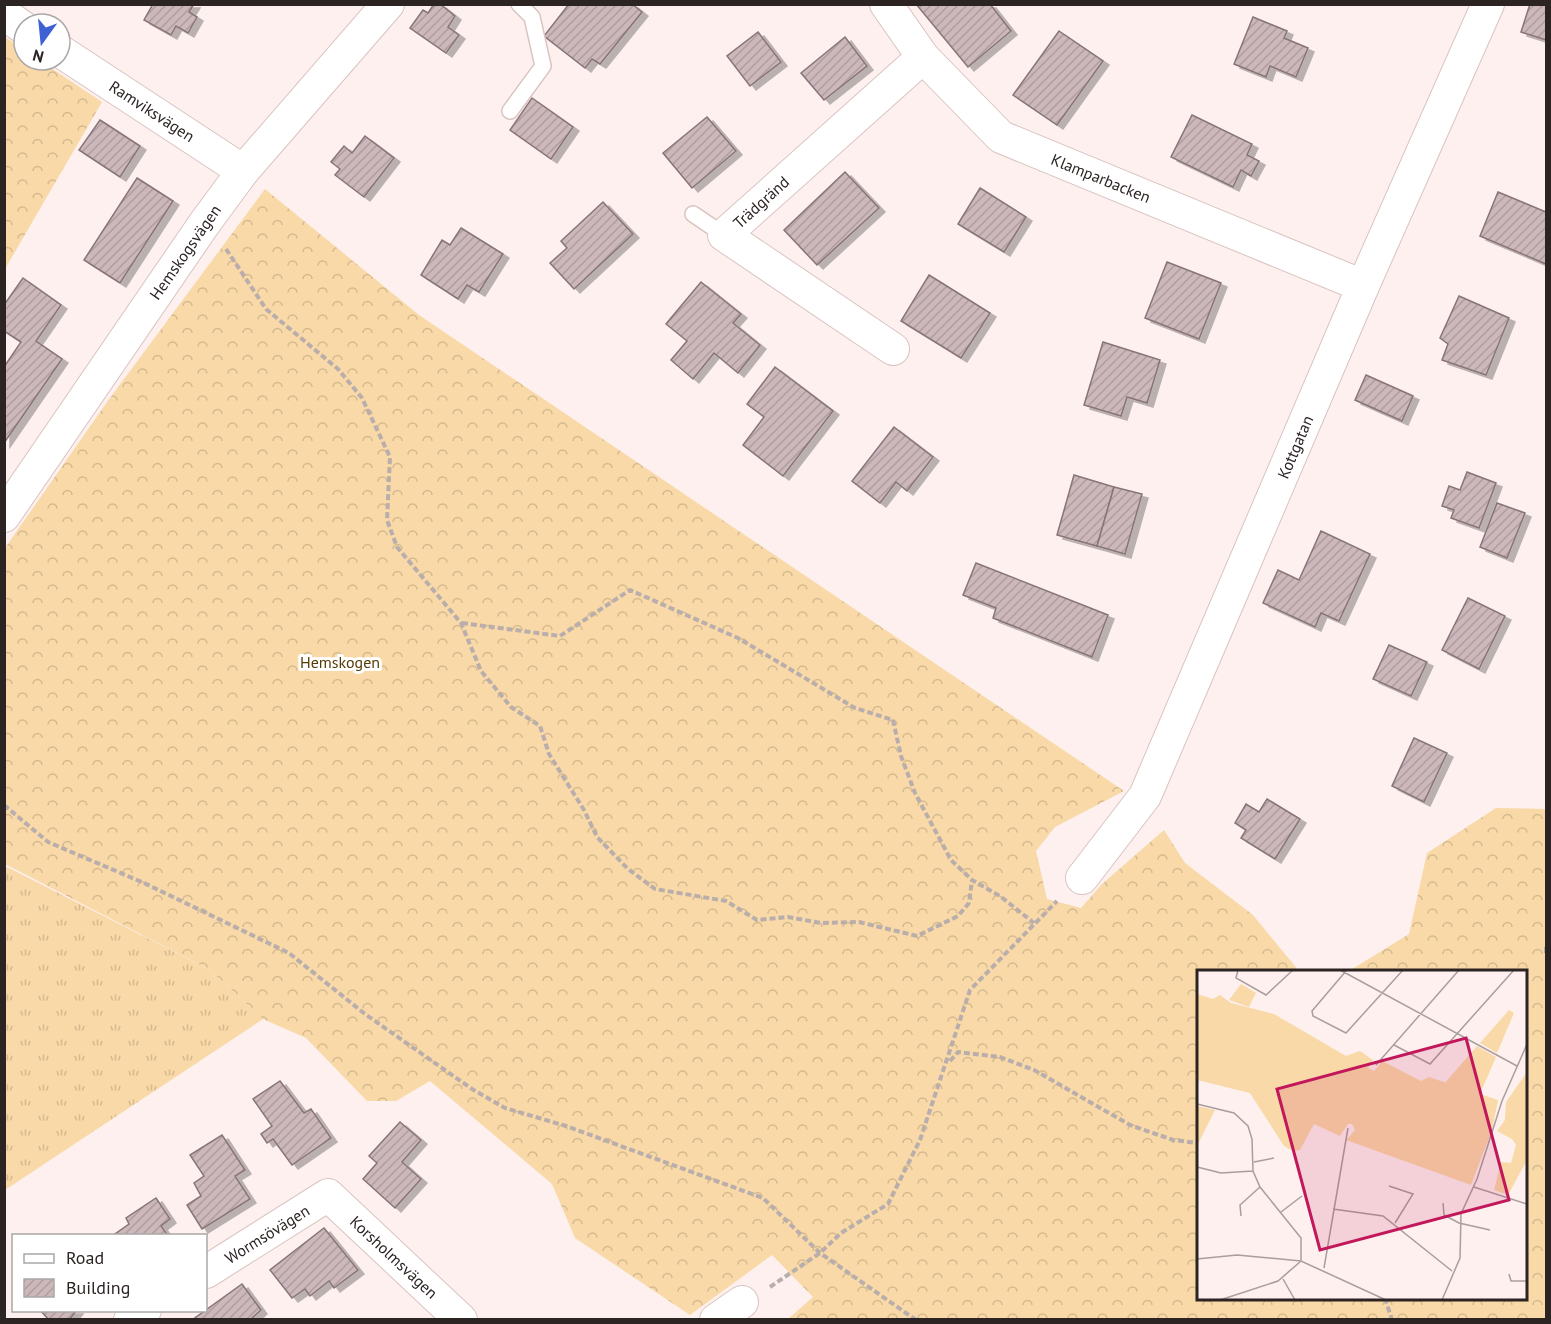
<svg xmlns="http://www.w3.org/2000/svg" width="1551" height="1324" viewBox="0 0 1551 1324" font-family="'PT Sans',sans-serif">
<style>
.grass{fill:url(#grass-tufts)}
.forest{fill:url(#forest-crowns)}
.building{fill:url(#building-hatch);stroke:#877478;stroke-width:1.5;filter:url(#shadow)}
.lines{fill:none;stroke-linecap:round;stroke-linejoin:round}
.service-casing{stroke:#d9c4c0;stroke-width:18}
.minor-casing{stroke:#d9c4c0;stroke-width:34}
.path{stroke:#b9aeac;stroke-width:4;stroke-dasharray:6 3;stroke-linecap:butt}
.service{stroke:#fff;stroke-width:15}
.minor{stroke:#fff;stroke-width:32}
.labels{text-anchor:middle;stroke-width:6;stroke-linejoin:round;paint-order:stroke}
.street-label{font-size:16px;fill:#2c2423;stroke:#fff}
.park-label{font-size:16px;fill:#553b05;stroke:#fff}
.inset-road{fill:none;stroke:#a99e9d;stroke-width:1.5}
.view{fill:#c2185b;fill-opacity:0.15;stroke:#c2185b;stroke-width:3}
.inset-edge{fill:none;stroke:#2c2423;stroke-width:3}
</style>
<defs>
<pattern id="grass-tufts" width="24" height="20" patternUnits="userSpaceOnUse" patternTransform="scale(1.5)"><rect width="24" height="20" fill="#f8d9a7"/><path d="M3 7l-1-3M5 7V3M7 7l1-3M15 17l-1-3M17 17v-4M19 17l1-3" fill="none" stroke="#d5ba8f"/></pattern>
<pattern id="forest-crowns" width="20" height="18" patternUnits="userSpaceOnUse" patternTransform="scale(1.5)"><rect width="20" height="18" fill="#f8d9a7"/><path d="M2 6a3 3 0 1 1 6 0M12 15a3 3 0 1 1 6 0" fill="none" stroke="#d5ba8f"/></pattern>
<pattern id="building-hatch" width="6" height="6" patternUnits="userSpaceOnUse" patternTransform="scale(1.5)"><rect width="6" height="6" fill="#ccb7bb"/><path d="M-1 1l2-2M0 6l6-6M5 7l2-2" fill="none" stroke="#af9da0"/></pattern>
<filter id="shadow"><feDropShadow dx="6" dy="4" stdDeviation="0" flood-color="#0004"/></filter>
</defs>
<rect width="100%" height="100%" fill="#fdf0ee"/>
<path class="grass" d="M7,867L210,970L263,1019L5,1190L4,871Z"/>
<g class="forest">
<path d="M5,37L24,50V60H39L102,102L5,269Z"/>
<path d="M265,189L419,315L1124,791L1055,827L1036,851L1047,899L1081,908L1101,885L1164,830L1185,863L1253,915L1299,971L1198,972V1298H1526V972L1349,971L1409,934L1427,853L1496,808L1546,809V1319H788L813,1297L772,1255L690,1315L575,1238L552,1184L430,1081L396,1101H367L306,1038L263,1019L210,970L5,864V548L107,402Z"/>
</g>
<g class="building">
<path d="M153,4H194L189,12L197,17L188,33L176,26L171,35L144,20Z"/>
<path d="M434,4H440L455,16L448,27L459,35L446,53L410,28L423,10L428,13Z"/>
<path d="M569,4H632L642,12L600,64L592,59L585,68L544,36Z"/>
<path d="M916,4H990L1011,31L968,67Z"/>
<path d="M1530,4H1546V40L1521,32Z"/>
<path d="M1253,17L1287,31L1284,38L1308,48L1296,77L1270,66L1266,77L1234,64Z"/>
<path d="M1059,31L1103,61L1057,125L1013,95Z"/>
<path d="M758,32L781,62L750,86L727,56Z"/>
<path d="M845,37L867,66L824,100L801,73Z"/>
<path d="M532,98L573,127L551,159L510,130Z"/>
<path d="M1192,115L1252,144L1247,155L1259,161L1251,176L1241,170L1233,187L1171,157Z"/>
<path d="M707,117L736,151L692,188L663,153Z"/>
<path d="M100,120L140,146L120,177L79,150Z"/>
<path d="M365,136L394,158L364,197L335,175L340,169L331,162L344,146L352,153Z"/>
<path d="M845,172L879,208L817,265L784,230Z"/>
<path d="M137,178L173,201L120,283L84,260Z"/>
<path d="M980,188L1026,217L1004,252L958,224Z"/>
<path d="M1498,192L1546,212V264L1480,236Z"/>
<path d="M603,202L633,234L574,289L550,263L567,248L561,241Z"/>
<path d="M461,228L503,254L479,292L467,285L458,299L421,275L442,240L450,245Z"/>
<path d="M1167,262L1221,283L1199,339L1145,318Z"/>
<path d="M929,275L990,313L961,358L901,321Z"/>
<path d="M23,278L61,305L36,341L62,359L4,443V367L21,342L4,331V305Z"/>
<path d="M701,282L741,314L733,323L760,345L738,373L714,353L693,379L671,360L687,341L666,324Z"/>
<path d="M1459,296L1509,318L1486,375L1442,360L1448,344L1440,338Z"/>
<path d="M1103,342L1160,360L1147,403L1127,397L1121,416L1084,405Z"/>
<path d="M775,367L833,411L783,476L743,445L764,417L747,404Z"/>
<path d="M1366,375L1413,396L1402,421L1355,400Z"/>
<path d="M894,427L933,457L907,491L896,482L880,503L852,481Z"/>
<path d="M1467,472L1496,483L1479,528L1451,518L1454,510L1442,506L1449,486L1460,490Z"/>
<path d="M1074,475L1114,487L1097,546L1057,535Z"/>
<path d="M1114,487L1142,494L1125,554L1097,546Z"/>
<path d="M1497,503L1525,513L1507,558L1480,547Z"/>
<path d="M1321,531L1370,554L1339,621L1321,613L1315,627L1263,603L1278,570L1299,580Z"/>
<path d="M976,563L1108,615L1092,657L993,618L996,608L963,595Z"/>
<path d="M1468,598L1505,616L1479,669L1442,650Z"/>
<path d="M1389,645L1427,662L1411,696L1373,679Z"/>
<path d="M1414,738L1447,753L1424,802L1392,786Z"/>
<path d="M1267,799L1300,819L1275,859L1241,838L1246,830L1235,823L1246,804L1259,812Z"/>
<path d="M280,1081L304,1113L311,1109L331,1138L292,1165L273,1139L267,1143L261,1134L272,1126L253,1099Z"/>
<path d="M400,1122L421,1140L402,1162L421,1179L395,1208L363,1179L377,1163L369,1156Z"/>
<path d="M222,1135L245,1170L235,1176L250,1199L202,1229L187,1205L201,1196L194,1183L204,1176L190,1155Z"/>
<path d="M156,1198L170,1219L161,1226L168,1236H112L129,1224L126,1218Z"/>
<path d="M324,1228L358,1270L334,1288L329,1281L310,1296L305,1289L292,1298L270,1270Z"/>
<path d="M242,1284L261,1310L250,1320H192Z"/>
<path d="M40,1310H77L69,1320H49Z"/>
</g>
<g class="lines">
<g class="service-casing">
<g id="service">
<path d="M510,111L543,66L532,17L519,4"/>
<path d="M693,214L724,235"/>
</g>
</g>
<g class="minor-casing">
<g id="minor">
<path d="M886,4L923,57L1001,137L1363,286"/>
<path d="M4,14L24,28"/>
<path d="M60,51L243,171"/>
<path d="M893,349L724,235L923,57"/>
<path d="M4,516L204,224L243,171L388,4"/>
<path d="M1082,878L1145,796L1363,286L1488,4"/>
<path d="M206,1272L328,1195L461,1320"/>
<path d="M130,1320L145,1310"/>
<path d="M716,1320L742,1302"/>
</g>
</g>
<g class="path">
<path d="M226,249L266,309L338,369L362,398L390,457L387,520L397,547L461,623L481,671L511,707L540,726L549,754L584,810L597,837L628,869L655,889L726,901L757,920L788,917L821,923L859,922L917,936L958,916L969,903L972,880"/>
<path d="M462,623L560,636L630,590L738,638L855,708L893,720L901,756L915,793L951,860L972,880L1000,896L1034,923"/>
<path d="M4,805L48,842L144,883L289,953L365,1014L472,1089L505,1108L566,1126L763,1198L820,1253L916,1320"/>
<path d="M1546,947V953"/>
<path d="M950,1061L958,1052L1000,1057L1034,1070L1130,1125L1173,1140L1198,1143"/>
<path d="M770,1287L820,1253L841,1233L888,1204L920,1140L970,990L1057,901"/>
<path d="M1385,1298L1392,1320"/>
</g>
<use href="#service" class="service"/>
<use href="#minor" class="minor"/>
</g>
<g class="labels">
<g class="street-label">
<text transform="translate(152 111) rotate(33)" y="6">Ramviksvägen</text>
<text transform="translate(1101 178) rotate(22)" y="6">Klamparbacken</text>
<text transform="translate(761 202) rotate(-42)" y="6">Trädgränd</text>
<text transform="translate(185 252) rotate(-55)" y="6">Hemskogsvägen</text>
<text transform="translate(1295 447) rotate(-67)" y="6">Kottgatan</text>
<text transform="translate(267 1234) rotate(-32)" y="6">Wormsövägen</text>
<text transform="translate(394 1257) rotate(43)" y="6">Korsholmsvägen</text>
</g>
<g class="park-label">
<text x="340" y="668">Hemskogen</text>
</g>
</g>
<g transform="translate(1197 970)">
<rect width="330" height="330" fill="#fdf0ee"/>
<path d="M44,14L59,23L52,37L32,30ZM312,40L317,43L300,83L283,73ZM280,76L299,87L283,124L247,114Z" fill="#f8d9a7"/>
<path d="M0,24L16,29L23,25L34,33L77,44L149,86L163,81L176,90L171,98L177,101L185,91L224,111L232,107L301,130L295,160L274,215L149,170L158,160L155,154H151L143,166L117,154L103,180L96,181L87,176L53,123L0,110ZM330,102V190L311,225L297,220L304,192L314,193L319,175L315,169L300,161L308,150L309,132Z" fill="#f8d9a7"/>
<path d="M0,136L18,140L0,176Z" fill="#f8d9a7"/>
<path class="inset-road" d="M41,0L39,8L69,25L96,0M143,0L320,96M149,1L115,41L116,46L149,63L206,0M197,75L233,94L317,0M179,95L262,0M0,134L37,143L51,156L55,169L56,201L63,217L104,268V291M57,192L77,188M0,197L24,203L56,201M192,216L216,224L198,253M277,217L330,234M246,233L247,245L262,253L293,260M136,239L186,246L255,301M84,242L105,226M44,246L43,235L63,217M0,289L40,285L104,291L189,330M127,298L151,158M312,304L314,311H330M86,309L98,330M23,330L81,311L104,291M245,330L263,288L264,244L280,209L305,131L330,74"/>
<path class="view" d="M269,68L312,230L123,280L80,119Z"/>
<rect width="330" height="330" class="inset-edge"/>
</g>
<rect width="1551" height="1324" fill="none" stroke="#2c2423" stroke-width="12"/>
<rect x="12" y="1234" width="195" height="78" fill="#ffffff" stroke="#aba7a7" stroke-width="1.5"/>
<rect x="24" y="1254" width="30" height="9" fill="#ffffff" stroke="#aba7a7" stroke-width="1.5"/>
<text x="66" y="1264" font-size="18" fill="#2c2423">Road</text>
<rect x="24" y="1279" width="30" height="18" fill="url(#building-hatch)" stroke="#aba7a7" stroke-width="1.5"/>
<text x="66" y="1294" font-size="18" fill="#2c2423">Building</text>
<g transform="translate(42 42) rotate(195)"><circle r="28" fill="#ffffff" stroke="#aba7a7" stroke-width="1.5"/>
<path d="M0-4.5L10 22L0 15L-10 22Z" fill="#3e61d3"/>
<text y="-9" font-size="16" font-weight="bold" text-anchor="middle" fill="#2c2423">N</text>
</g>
</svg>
